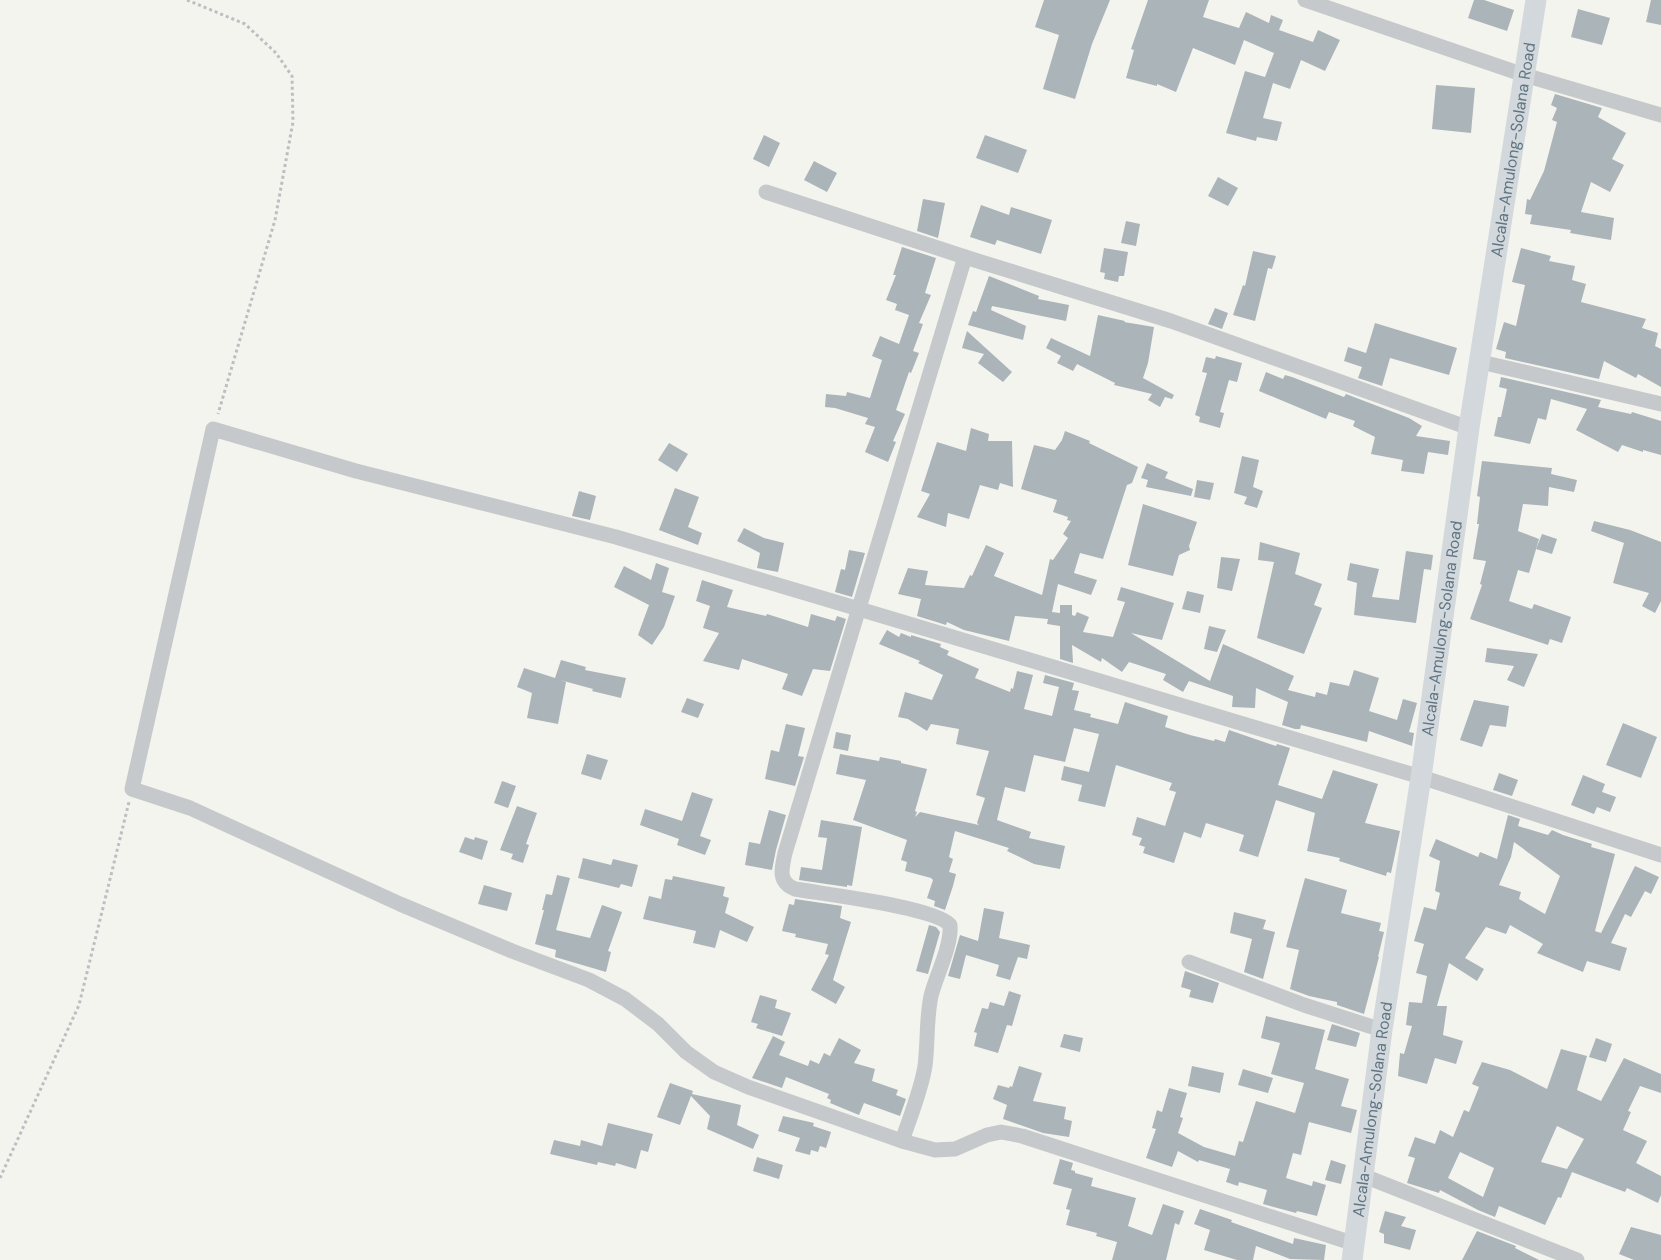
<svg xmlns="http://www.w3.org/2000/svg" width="1661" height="1260" viewBox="0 0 1661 1260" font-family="'DM Sans',sans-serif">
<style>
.building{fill:#abb4b8;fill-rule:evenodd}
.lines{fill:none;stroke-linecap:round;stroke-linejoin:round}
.path{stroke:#bcbfc1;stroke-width:3;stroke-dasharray:3 3;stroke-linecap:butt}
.street{stroke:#c6c9cc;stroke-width:15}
.secondary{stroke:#d2d8dc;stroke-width:21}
.labels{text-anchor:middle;stroke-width:6;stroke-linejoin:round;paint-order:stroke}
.street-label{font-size:16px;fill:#607583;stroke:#fff}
</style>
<rect width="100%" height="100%" fill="#f4f4ef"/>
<g class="building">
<path d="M1044,0H1110L1092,44L1075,99L1043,89L1059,35L1035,27Z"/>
<path d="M1148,0H1209L1203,17L1239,28L1246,12L1269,23L1271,15L1283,20L1279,30L1313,42L1318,30L1340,40L1325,71L1301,60L1290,89L1273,83L1263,118L1282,122L1277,141L1257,137L1256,141L1226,133L1245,71L1265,77L1274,53L1244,40L1235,65L1193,48L1176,92L1157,84V86L1126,78L1134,50L1131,49Z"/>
<path d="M1474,0H1484L1514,10L1507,31L1468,18Z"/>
<path d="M1651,0H1661V25L1646,22Z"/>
<path d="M1578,9L1610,18L1602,45L1571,37Z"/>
<path d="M1436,85L1475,88L1471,133L1432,129Z"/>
<path d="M1555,94L1602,108L1598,117L1626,133L1612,159L1624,165L1610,192L1591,182L1581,212L1614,218L1611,240L1570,233L1571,230L1530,224L1532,215L1525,214L1527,199L1530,200L1544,171L1557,122L1552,120L1557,108L1551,105Z"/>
<path d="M764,135L780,143L769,167L753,159Z"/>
<path d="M985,135L1027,150L1018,173L976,158Z"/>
<path d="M814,161L837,173L827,192L804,180Z"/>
<path d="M1218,177L1238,188L1228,206L1208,196Z"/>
<path d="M923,199L945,203L938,238L917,231Z"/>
<path d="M981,205L1009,215L1011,207L1052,220L1041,254L997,240L995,245L970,237Z"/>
<path d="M1126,221L1140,224L1136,246L1121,243Z"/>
<path d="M902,247L936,258L925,293L931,295L919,323L923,324L913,351L919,353L911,373L909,372L896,410L905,414L893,441L896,442L888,462L865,452L875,427L865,424L868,418L835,408L825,407L826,394L846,396L847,392L870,398L882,360L872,356L880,336L899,344L909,315L895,310L897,304L886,300L896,275H893Z"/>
<path d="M1104,248L1128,252L1124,276H1119L1118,282L1104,279L1105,273L1100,272Z"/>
<path d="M1521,248L1551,256L1549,261L1575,266L1572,280L1586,284L1581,302L1646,319L1642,328L1658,333L1655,346L1661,349V387L1638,374L1636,378L1604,361L1599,379L1505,358L1506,352L1496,349L1504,322L1516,326L1525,285L1512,282Z"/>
<path d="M1253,251L1276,256L1272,269L1268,268L1255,321L1233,315L1243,285L1245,286Z"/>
<path d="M989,276L1039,296L1038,299L1069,305L1066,321L992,306L991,310L1026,326L1023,340L968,325L973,311L976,312Z"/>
<path d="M1215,308L1228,313L1222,329L1208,324Z"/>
<path d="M1098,315L1125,321L1124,322L1154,327L1148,363L1143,378L1174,395L1172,399L1165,397L1160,407L1148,400L1152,394L1114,385L1115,383L1077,364L1073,371L1057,363L1061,356L1046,348L1051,338L1090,356Z"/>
<path d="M1375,323L1457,348L1449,375L1390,358L1382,386L1358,378L1362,367L1344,361L1348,347L1366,353Z"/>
<path d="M967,331L1012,372L1003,382L978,363L984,354L962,348Z"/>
<path d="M1216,356L1242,363L1237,382L1229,380L1220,412L1224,413L1220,428L1199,422L1200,417L1195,415L1207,373L1202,372L1206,357L1215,359Z"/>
<path d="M1266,372L1283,379L1285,375L1292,377L1344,397L1346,394L1409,418L1422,426L1416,436L1450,441L1448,455L1428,452L1424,474L1401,471L1403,460L1371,454L1375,437L1353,426L1355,421L1329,412L1326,419L1259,391Z"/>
<path d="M1501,377L1601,400L1598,407L1631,414L1632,412L1661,421V455L1643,450V452L1622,445L1618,452L1576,430L1587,409L1551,399L1546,420L1538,418L1530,444L1494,436L1498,417H1501L1507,389L1499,387Z"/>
<path d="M971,428L989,434L988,441H1012L1013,487L1000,483L998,490L980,485L969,519L948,513L946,527L917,517L930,494L921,491L937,442L966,451Z"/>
<path d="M1065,431L1090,441L1089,443L1138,467L1132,483L1127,485L1103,559L1080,553L1074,573L1097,580L1091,595L1058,584L1052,612L1060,613V605H1072V615L1075,616L1077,612L1089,617L1083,632L1113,637L1125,602L1117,600L1121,587L1174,603L1162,640L1131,633L1210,681L1223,644L1294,676L1288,690L1315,697L1316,692L1327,695L1330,682L1349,686L1354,670L1379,678L1369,711L1397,720L1403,699L1417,703L1409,732L1414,733L1412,746L1369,731L1367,742L1301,725L1300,729H1295L1282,725L1288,702L1256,688L1255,708L1232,707L1233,696L1189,681L1183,692L1163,680L1166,674L1129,662L1122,672L1102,658L1101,662L1072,645L1073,663L1060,659V626L1047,624L1048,619L1015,616L1009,641L964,630L947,622L946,625L917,616L921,599L898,594L908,568L928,571L925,585L964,588L970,575L972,576L986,545L1004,553L994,576L1042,595L1050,559L1053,560L1068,538L1063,534L1071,521L1067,520L1068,517L1053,512L1057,500L1021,489L1034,445L1055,450L1062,440Z"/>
<path d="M669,443L688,454L677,472L658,460Z"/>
<path d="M1242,456L1259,460L1253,487L1263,491L1257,508L1244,504L1247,497L1234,493Z"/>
<path d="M1482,461L1552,468L1551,474L1577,480L1574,492L1549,487L1548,506L1523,504L1518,531L1539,539L1529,573L1518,570L1509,601L1532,609L1534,604L1571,617L1562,643L1550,639L1548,645L1470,619L1482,585L1480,584L1486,561L1473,559L1479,524H1477L1480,497L1477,496Z"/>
<path d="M1147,463L1168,472L1165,478L1193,489L1191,496L1146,487L1148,480L1141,478Z"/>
<path d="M1197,480L1214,483L1210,500L1194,497Z"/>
<path d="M675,488L699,497L688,527L702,533L698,545L659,530Z"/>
<path d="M579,491L596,496L590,520L572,516Z"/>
<path d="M1143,504L1197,522L1189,546L1190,550L1179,555L1173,576L1128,565Z"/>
<path d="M1594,521L1630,530L1661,542V601L1655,613L1642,606L1649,593L1613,583L1624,543L1591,531Z"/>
<path d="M744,528L764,538L784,543L778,572L757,568L760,553L737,541Z"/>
<path d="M1542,534L1557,539L1552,554L1536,549Z"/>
<path d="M1260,542L1300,553L1295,574L1322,584L1314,605L1322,608L1304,654L1257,638L1274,562L1258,560Z"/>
<path d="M849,550L865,553L852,597L835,592L841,569L845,570Z"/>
<path d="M1406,551L1433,555L1431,570L1424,569L1416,623L1354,615L1357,583L1347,580L1350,563L1379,569L1372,597L1399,600Z"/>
<path d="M1221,557L1240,559L1232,591L1217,588Z"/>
<path d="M656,563L669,568L662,592L675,596L664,627L652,645L638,635L649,605L614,587L624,566L651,580Z"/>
<path d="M702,580L733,590L727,607L766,616L767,614L808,627L811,614L835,621L837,616L846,619L830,671L813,669L802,696L782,689L788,674L742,659L739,670L703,661L719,633L703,628L710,606L696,601Z"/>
<path d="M1187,591L1204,595L1200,613L1182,609Z"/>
<path d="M1209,626L1226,630L1217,652L1204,649Z"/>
<path d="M887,630L899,637L901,633L911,637V635L941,644L940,647L949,651L947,655L979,669L975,678L1010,692L1011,688L1013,689L1017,671L1033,675L1024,709L1052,716L1059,687L1043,683L1045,675L1074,683L1072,690L1079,691L1074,710L1091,714L1090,717L1118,724L1125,702L1168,716L1165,727L1190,735L1214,741L1215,739L1225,742L1229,730L1276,746L1277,744L1290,748L1278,785L1322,799L1333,770L1378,784L1365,823L1400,831L1391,873L1387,872L1386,876L1339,861L1340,858L1307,851L1315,813L1276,800L1258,857L1239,851L1244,835L1206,823L1201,838L1184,832L1174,863L1143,853L1145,847L1139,845L1142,838L1132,835L1137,817L1165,826L1176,792L1169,790L1172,783L1116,765L1105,807L1078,801L1082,785L1061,780L1064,766L1089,772L1099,734L1074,728L1065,762L1034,755L1025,792L1005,787L997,820L1031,832L1029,838L1065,846L1060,869L1034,864L1007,851L1009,848L955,831L949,857L953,859L949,872L956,874L953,886L945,910L934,906L935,901L927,898L933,880L931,878L905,871L907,862L901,860L907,840L853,820L866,780L836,774L840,754L879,761L880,757L901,761V763L927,769L915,811L917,812L915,817L920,812L979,825L977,823L985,798L976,795L989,751L956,744L959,729L931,724L927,731L908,719L898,717L905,692L932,700L943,675L918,663L920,661L879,644Z"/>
<path d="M1487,648L1538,654L1524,687L1507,680L1514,666L1485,662Z"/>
<path d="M561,660L586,667L585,670L626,678L621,698L592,691L593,689L560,680L566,682L558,724L527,718L532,693L517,687L524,668L555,678Z"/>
<path d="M687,698L704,704L698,718L681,712Z"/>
<path d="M1474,700L1509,706L1506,727L1490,725L1482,747L1460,740Z"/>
<path d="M1623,723L1657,737L1641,778L1606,765Z"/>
<path d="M786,724L805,728L798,756L804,757L795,786L765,779L771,750L779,752Z"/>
<path d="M836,732L851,735L848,751L833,748Z"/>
<path d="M587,754L608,760L601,780L581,774Z"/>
<path d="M1499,773L1518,780L1512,796L1493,790Z"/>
<path d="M1583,775L1605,784L1602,792L1616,797L1610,812L1597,807L1594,814L1571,805Z"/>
<path d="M502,781L516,786L508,808L494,803Z"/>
<path d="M692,792L713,799L700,836L711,840L705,855L677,845L679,839L640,825L645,809L682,821Z"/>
<path d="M517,806L537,813L526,844L529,845L523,863L511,859L513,854L500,850Z"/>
<path d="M769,810L786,815L776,850L772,870L745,865L749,842L760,844Z"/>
<path d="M1508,815L1520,819L1518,826L1548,835L1552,830L1563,835L1592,844L1591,847L1615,854L1595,931L1601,933L1635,866L1659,877L1651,894L1645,891L1631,917L1625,914L1611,943L1627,948L1620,971L1587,961L1583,972L1537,953L1543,944L1510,925L1506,934L1486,927L1465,958L1484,969L1477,981L1449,963L1437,1006H1447L1443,1035L1463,1041L1456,1064L1435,1058L1427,1084L1398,1076L1400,1053L1404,1054L1412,1026L1406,1025L1409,1002L1422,1003L1427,976L1416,973L1424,944L1414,941L1424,907L1436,910L1440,893L1435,891L1440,861L1429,856L1436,839L1478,857L1480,852L1497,859ZM1514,842L1560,876L1545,914L1519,899L1521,892L1499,885L1511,857Z"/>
<path d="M821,820L862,827L852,886L847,885V887L799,880L801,867L822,870L827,838L818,837Z"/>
<path d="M465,837L474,840L475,837L488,841L482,860L459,852Z"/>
<path d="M583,858L611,865L613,859L638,865L632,887L621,884L619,888L578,878Z"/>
<path d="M557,875L570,878L556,930L590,938L602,905L622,912L608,951L611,952L606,972L555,957L556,950L535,944L544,910H542L546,894L552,895Z"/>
<path d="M673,876L725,887L723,896L729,898L725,913L754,927L747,942L720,930L715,948L693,943L696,931L643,919L649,896L661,899L665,879L672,880Z"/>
<path d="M1305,878L1347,890L1341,913L1381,923L1379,931L1384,932L1378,957H1379L1364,1014L1337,1005V1002L1309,996L1290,989L1299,950L1286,947Z"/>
<path d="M484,885L512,893L507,911L478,904Z"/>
<path d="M795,899L842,906L840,918L851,922L833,980L845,987L836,1004L811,990L829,955L825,954L828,944L795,937L796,934L782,931L789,904L794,905Z"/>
<path d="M984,908L1004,912L999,938L1030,945L1027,959L1018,957L1010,980L996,976L999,965L966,955L960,979L948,976L960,935L978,941Z"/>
<path d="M1234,912L1266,920L1263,929L1275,932L1263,979L1244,972L1252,939L1230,933Z"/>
<path d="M929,925L936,927L940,932L928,974L916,971Z"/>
<path d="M1185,971L1219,983L1213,1003L1189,997L1191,990L1181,987Z"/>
<path d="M1009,991L1021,995L1012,1026L1007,1025L998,1053L974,1046L977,1033L974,1032L982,1008L988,1009L990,1002L1004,1006Z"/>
<path d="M760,995L777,1000L775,1008L791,1013L782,1036L756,1028L758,1024L751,1022Z"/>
<path d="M1266,1016L1325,1030L1315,1069L1349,1079L1341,1106L1357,1110L1351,1133L1309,1122L1301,1155L1293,1153L1286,1178L1312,1186L1313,1181L1326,1185L1317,1216L1297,1211L1296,1213L1263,1204L1267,1190L1239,1182L1238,1186L1226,1182L1230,1169L1199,1160L1198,1162L1178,1151L1172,1167L1146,1158L1156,1129L1152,1128L1157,1110L1162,1112L1169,1088L1187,1093L1180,1117L1183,1118L1178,1133L1204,1147L1235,1156L1239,1141L1243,1142L1256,1101L1295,1113L1304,1083L1271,1074L1280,1043L1261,1038Z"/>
<path d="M1332,1024L1360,1033L1356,1047L1327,1040Z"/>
<path d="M1064,1034L1083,1038L1080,1052L1060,1047Z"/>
<path d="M773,1036L785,1042L779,1055L808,1066L810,1060L819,1064L824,1053L830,1056L839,1038L861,1050L854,1063L875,1069L872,1081L898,1090L896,1095L906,1099L900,1116L864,1103L859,1115L830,1103L831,1100L827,1098L829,1094L786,1077L782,1088L752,1078Z"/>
<path d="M1596,1038L1612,1044L1606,1062L1589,1057Z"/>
<path d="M1561,1049L1587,1056L1577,1090L1601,1101L1624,1058L1661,1074V1093L1640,1086L1628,1111L1631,1112L1623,1130L1647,1141L1636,1163L1661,1176V1195L1658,1203L1627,1188L1625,1192L1572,1172L1561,1198L1558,1197L1545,1225L1499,1206L1495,1217L1478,1210L1440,1190L1439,1193L1407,1183L1415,1158L1408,1156L1415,1137L1435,1144L1440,1130L1453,1137L1464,1110L1469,1112L1479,1087L1472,1084L1482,1062L1510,1070L1547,1089ZM1557,1126L1584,1139L1567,1169L1541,1162ZM1460,1152L1494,1168L1483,1197L1448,1178Z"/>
<path d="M1019,1066L1042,1073L1033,1101L1066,1107L1064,1119L1072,1121L1069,1137L1043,1133L1003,1119L1007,1105L993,1099L998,1085L1009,1088L1010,1086L1012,1087Z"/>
<path d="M1192,1066L1224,1073L1220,1093L1188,1086Z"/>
<path d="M1243,1069L1273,1078L1268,1093L1238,1085Z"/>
<path d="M670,1083L693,1091L692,1094L741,1105L737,1125L759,1135L753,1149L707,1129L710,1116L691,1096L680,1125L657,1117Z"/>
<path d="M783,1116L814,1123L813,1126L831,1132L826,1148L820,1146L818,1152L811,1150L810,1155L795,1151L800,1138L778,1131Z"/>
<path d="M608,1123L653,1134L648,1152L641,1150L636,1169L616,1163L615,1166L598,1162L597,1165L550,1154L554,1140L580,1146L581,1140L602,1146Z"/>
<path d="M757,1157L783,1165L779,1179L753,1171Z"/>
<path d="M1060,1159L1073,1163L1071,1170L1075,1171V1173L1093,1178L1091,1186L1136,1198L1128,1226L1152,1235L1163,1204L1184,1211L1179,1225L1175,1223L1166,1260H1112L1117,1242L1096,1236L1097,1233L1066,1225L1070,1210L1066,1209L1072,1189L1053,1184Z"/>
<path d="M1331,1160L1346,1165L1341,1184L1325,1180Z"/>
<path d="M1200,1209L1232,1220L1231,1222L1293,1244L1294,1238L1326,1245L1324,1260L1290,1259L1256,1246L1253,1260H1237L1204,1250L1210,1230L1194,1224Z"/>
<path d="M1385,1211L1406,1217L1401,1226L1416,1230L1410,1250L1384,1243V1234L1379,1232Z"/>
<path d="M1631,1227L1661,1235V1260H1634L1619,1254Z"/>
<path d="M1477,1231L1516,1246L1515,1248L1539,1260H1462Z"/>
</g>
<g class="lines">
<g class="path">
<path d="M187,0L245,24L276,53L292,76L293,122L275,220L218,414"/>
<path d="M0,1178L79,1005L129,802"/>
</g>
<g class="street">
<path d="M1305,0L1524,75L1661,115"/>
<path d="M766,192L965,257"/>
<path d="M1481,362L1661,404"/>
<path d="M1189,962L1304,1005L1382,1030"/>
<path d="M902,1141C910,1117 921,1091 925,1066C928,1043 926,1020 931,996C936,976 952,945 950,925C935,907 823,894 795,889C777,882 782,868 785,853L965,257L1171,321L1469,428"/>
<path d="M1364,1176L1577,1260"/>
<path d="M1355,1244L1022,1136L1001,1132L987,1135L955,1149L935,1150L902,1141L748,1087L714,1072L686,1052L658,1024L625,999L589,980L512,951L400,904L190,808L132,789L213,429L356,471L616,537L859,609L1421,777L1661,855"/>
</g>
<path class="secondary" id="s1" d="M1352,1260L1382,1030L1421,777L1469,428L1536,0"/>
</g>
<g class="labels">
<g class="street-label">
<text dy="6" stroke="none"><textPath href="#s1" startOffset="1122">Alcala-Amulong-Solana Road</textPath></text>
<text dy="6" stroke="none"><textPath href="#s1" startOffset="638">Alcala-Amulong-Solana Road</textPath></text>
<text dy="6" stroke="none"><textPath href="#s1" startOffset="152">Alcala-Amulong-Solana Road</textPath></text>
</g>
</g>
</svg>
